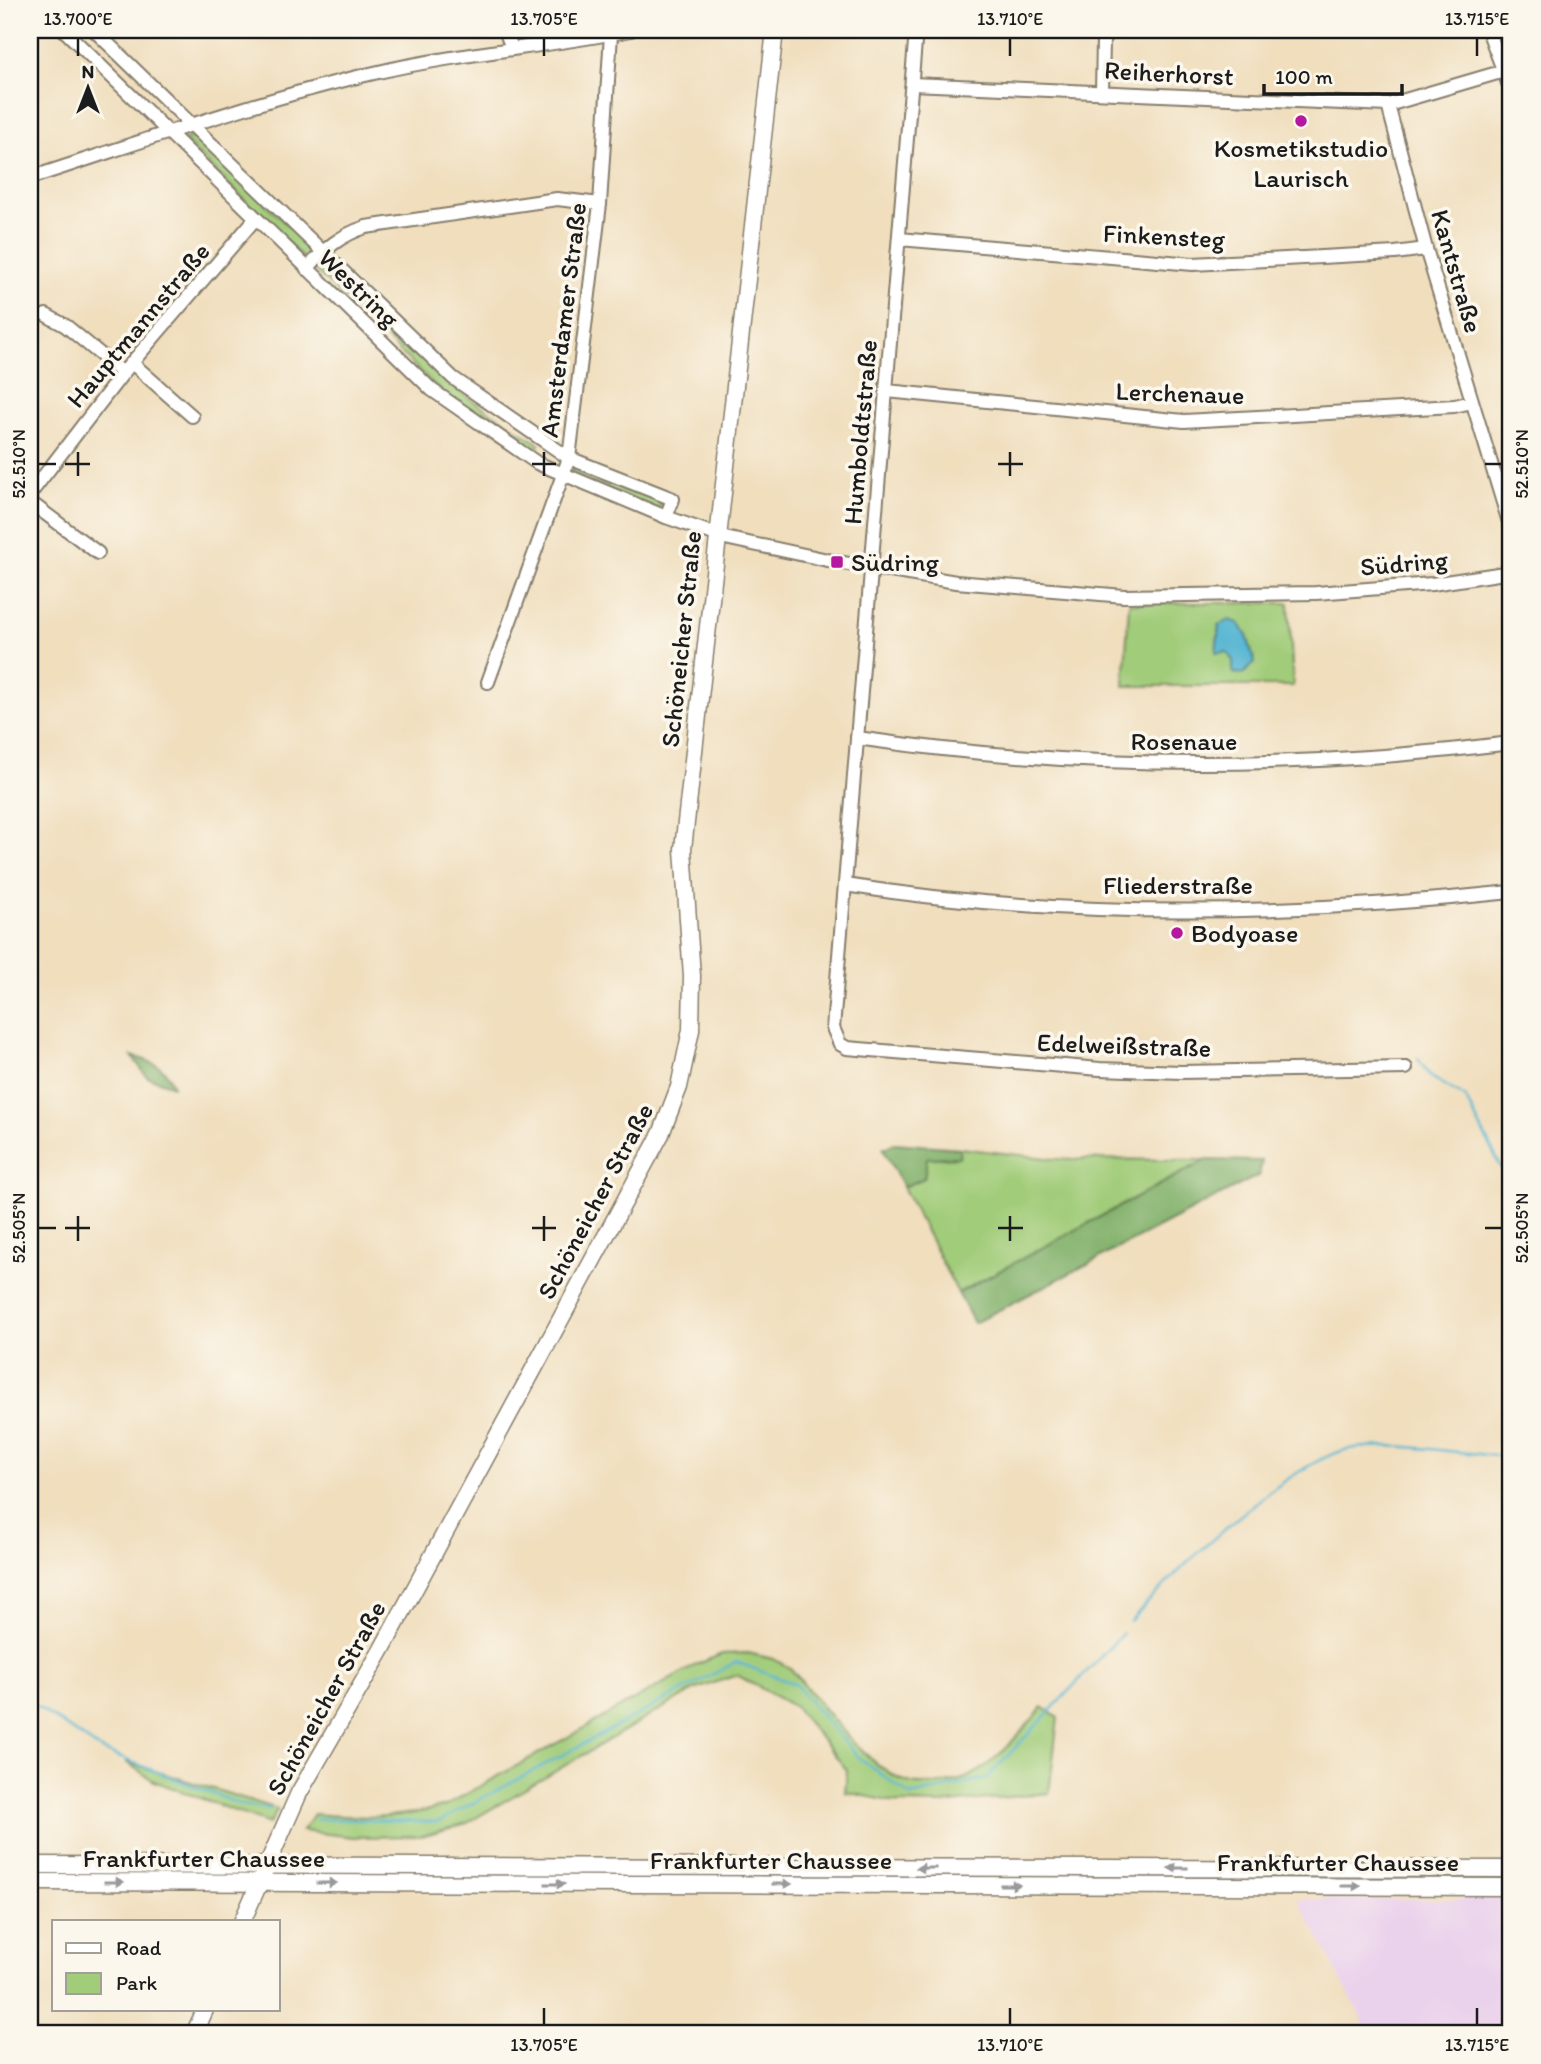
<svg xmlns="http://www.w3.org/2000/svg" width="1541" height="2064" viewBox="0 0 1541 2064" font-family="Itim,sans-serif">
<style>
.built{fill:#ead1ec}
.green{fill:#a1cc79;stroke:#5e744a;stroke-width:2}
.forest{fill:#80b069;stroke:#4e6642;stroke-width:2}
.water{fill:#54b5d2;stroke:#386877;stroke-width:2}
.lines{fill:none;stroke-linecap:round;stroke-linejoin:round}
.stream{stroke:#54b5d2;stroke-width:2.5}
.minor-casing{stroke:#867d6c;stroke-width:16}
.major-casing{stroke:#867d6c;stroke-width:19}
.minor{stroke:#fff;stroke-width:12}
.major{stroke:#fff;stroke-width:16}
.oneway{fill:#999}
.ticks{fill:none;stroke:#1c1c1c;stroke-width:2.5}
.poi-dot{fill:#b5179e;stroke:#fbf7ec;stroke-width:2.5}
.labels{text-anchor:middle;stroke-width:7;stroke-linejoin:round;paint-order:stroke}
.street-label{font-size:26px;fill:#1c1c1c;stroke:#fbf7ec}
.poi-label{font-size:26px;fill:#1c1c1c;stroke:#fbf7ec;text-anchor:start}
.neatline{fill:none;stroke:#1c1c1c;stroke-width:2.5}
.ticks-label{font-size:18px;text-anchor:middle;fill:#1c1c1c}
</style>
<rect width="100%" height="100%" fill="#fbf7ec"/>
<filter id="ink" filterUnits="userSpaceOnUse"><feTurbulence type="fractalNoise" baseFrequency=".0143" numOctaves="2"/><feDisplacementMap in="SourceGraphic" scale="14" xChannelSelector="R" yChannelSelector="G"/><feConvolveMatrix kernelMatrix="1 2 1 2 8 2 1 2 1" color-interpolation-filters="sRGB"/></filter>
<filter id="wash" filterUnits="userSpaceOnUse"><feTurbulence type="fractalNoise" baseFrequency=".00686" numOctaves="4" result="noise"/><feDisplacementMap in="SourceGraphic" scale="28" xChannelSelector="R" yChannelSelector="G"/><feGaussianBlur stdDeviation="1.57" result="paint"/><feColorMatrix in="noise" values="0 0 0 0 0 0 0 0 0 0 0 0 0 0 0 0 0 1.4 0 .05"/><feComposite in="paint" operator="in"/></filter>
<g filter="url(#wash)">
<rect width="100%" height="100%" fill="#f0debd"/>
<path class="built" d="M1298,1899H1511V2034H1370Z"/>
<g class="green">
<path d="M195,136L314,250L303,258L183,139Z"/>
<path d="M322,259L463,394L539,444L535,456L454,404L313,268Z"/>
<path d="M576,466L663,500L658,511L569,472Z"/>
<path d="M1129,603H1289L1293,686H1124Z"/>
<path d="M960,1148L1055,1159L1206,1160L958,1293L903,1187L924,1178L927,1158L958,1157Z"/>
<path d="M748,1653L773,1659L790,1668C821,1703 862,1763 905,1781C920,1787 948,1784 963,1779C991,1770 1023,1729 1043,1707L1058,1718L1049,1793L940,1804L899,1803L845,1792L847,1770L795,1707L737,1675L694,1690L467,1823L422,1836L353,1837L302,1831L314,1814C359,1818 401,1819 445,1806L698,1664L722,1654Z"/>
<path d="M126,1762L278,1809L269,1824L154,1781Z"/>
</g>
<g class="forest">
<path d="M132,1056C152,1062 166,1065 173,1086L147,1077Z"/>
<path d="M894,1143L960,1148L959,1157L927,1158L924,1178L903,1187L883,1149Z"/>
<path d="M1206,1160L1262,1161L1259,1175L974,1323L958,1293Z"/>
</g>
<path class="water" d="M1228,620L1239,623L1247,636L1255,663L1243,674L1233,673V661L1227,652L1216,653L1219,625Z"/>
<g class="lines">
<g class="stream">
<path d="M1418,1059L1431,1077L1465,1097L1511,1187"/>
<path d="M1130,1621C1175,1573 1292,1455 1356,1448C1393,1443 1432,1450 1469,1453C1482,1454 1498,1458 1511,1455"/>
<path d="M30,1702L101,1750L242,1805L270,1809"/>
<path d="M316,1819L438,1822L736,1662L795,1684L859,1758L911,1796L987,1778L1123,1633"/>
</g>
</g>
</g>
<g filter="url(#ink)">
<g class="lines">
<g class="minor-casing">
<g id="minor">
<path d="M64,30L432,390L537,463L666,517L725,538L837,562L956,582L1124,596L1316,593L1432,584L1511,572"/>
<path d="M94,30L453,378L569,458L673,499L666,517"/>
<path d="M505,30L512,48"/>
<path d="M916,30L833,1028L840,1044L847,1048L1100,1069L1181,1072L1406,1068"/>
<path d="M1488,30L1511,91"/>
<path d="M912,84L1388,105L1511,69"/>
<path d="M1102,92L1103,40L1112,30"/>
<path d="M1388,105L1426,249L1511,529"/>
<path d="M30,178C144,141 257,100 374,73C459,53 546,47 631,30"/>
<path d="M899,239L1193,264L1395,253L1426,249"/>
<path d="M307,269C324,249 341,235 366,227L557,199L600,204"/>
<path d="M46,315L66,326L123,373"/>
<path d="M132,363L192,416"/>
<path d="M887,391L1184,421L1454,406L1472,402"/>
<path d="M30,494L123,373L256,218"/>
<path d="M30,502L98,553"/>
<path d="M488,682L569,458L600,204L611,34"/>
<path d="M857,738C1075,770 1293,771 1511,743"/>
<path d="M845,885C1064,920 1292,916 1511,892"/>
</g>
</g>
<g class="major-casing">
<g id="major">
<path d="M30,1865L1511,1869"/>
<path d="M30,1882L1511,1887"/>
<path d="M242,1922L299,1793L381,1651L661,1134L679,1087L691,1030L692,976L683,849L775,30"/>
<path d="M194,2034L205,2010"/>
</g>
</g>
<use href="#minor" class="minor"/>
<use href="#major" class="major"/>
</g>
<defs><path id="oneway-solid" d="M-6-.8H1V-3.2L6.5 0L1 3.2V.8H-6Z" transform="scale(1.75)"/></defs>
<g class="oneway">
<use href="#oneway-solid" transform="translate(926 1868) rotate(-180)"/>
<use href="#oneway-solid" transform="translate(1178 1868) rotate(-180)"/>
<use href="#oneway-solid" transform="translate(114 1882)"/>
<use href="#oneway-solid" transform="translate(327 1883)"/>
<use href="#oneway-solid" transform="translate(555 1884)"/>
<use href="#oneway-solid" transform="translate(782 1884)"/>
<use href="#oneway-solid" transform="translate(1010 1885)"/>
<use href="#oneway-solid" transform="translate(1351 1886)"/>
</g>
</g>
<path class="ticks" d="M78,38V56M544,38V56M1010,38V56M1477,38V56M78,452V476M544,452V476M1010,452V476M38,464H56M65,464H90M532,464H556M998,464H1023M1485,464H1502M78,1216V1241M544,1216V1241M1010,1216V1241M38,1228H56M65,1228H90M532,1228H556M998,1228H1023M1485,1228H1502M544,2008V2025M1010,2008V2025M1477,2008V2025"/>
<g class="poi-dot">
<circle cx="1301" cy="121" r="7"/>
<rect x="830" y="555" width="14" height="14" rx="3.5"/>
<circle cx="1177" cy="933" r="7"/>
</g>
<g class="labels">
<g class="street-label">
<text transform="translate(1169 73) rotate(3)" y="9">Reiherhorst</text>
<text transform="translate(1164 236) rotate(3)" y="9">Finkensteg</text>
<text transform="translate(1457 271) rotate(74)" y="9">Kantstraße</text>
<text transform="translate(359 288) rotate(44)" y="9">Westring</text>
<text transform="translate(563 320) rotate(-83)" y="9">Amsterdamer Straße</text>
<text transform="translate(138 325) rotate(-50)" y="9">Hauptmannstraße</text>
<text transform="translate(1180 393) rotate(2)" y="9">Lerchenaue</text>
<text transform="translate(860 432) rotate(-85)" y="9">Humboldtstraße</text>
<text transform="translate(1404 563) rotate(-5)" y="9">Südring</text>
<text transform="translate(681 639) rotate(-84)" y="9">Schöneicher Straße</text>
<text x="1184" y="750">Rosenaue</text>
<text x="1178" y="894">Fliederstraße</text>
<text transform="translate(1124 1045) rotate(2)" y="9">Edelweißstraße</text>
<text transform="translate(595 1201) rotate(-62)" y="9">Schöneicher Straße</text>
<text transform="translate(326 1698) rotate(-61)" y="9">Schöneicher Straße</text>
<text x="204" y="1867">Frankfurter Chaussee</text>
<text x="771" y="1869">Frankfurter Chaussee</text>
<text x="1338" y="1871">Frankfurter Chaussee</text>
</g>
<g class="poi-label">
<text x="1301" y="157" text-anchor="middle">Kosmetikstudio<tspan x="1301" dy="30">Laurisch</tspan></text>
<text x="851" y="571">Südring</text>
<text x="1191" y="942">Bodyoase</text>
</g>
</g>
<rect width="1541" height="2064" fill="none" stroke="#fbf7ec" stroke-width="77"/>
<rect x="52" y="1920" width="228" height="91" fill="#fbf7ec" stroke="#a29f99" stroke-width="2"/>
<rect x="66" y="1943" width="35" height="10" fill="#ffffff" stroke="#a29f99" stroke-width="2"/>
<text x="116" y="1955" font-size="21" fill="#1c1c1c">Road</text>
<rect x="66" y="1973" width="35" height="21" fill="#a1cc79" stroke="#a29f99" stroke-width="2"/>
<text x="116" y="1990" font-size="21" fill="#1c1c1c">Park</text>
<g transform="translate(88 88)" stroke="#fbf7ec" stroke-width="5" paint-order="stroke">
<path d="M0-5L12 26L0 18L-12 26Z" fill="#1c1c1c"/>
<text y="-10" font-size="19" font-weight="bold" text-anchor="middle" fill="#1c1c1c">N</text>
</g>
<path d="M1264 84v10h138v-10" fill="none" stroke="#1c1c1c" stroke-width="3.5"/>
<text x="1275" y="84" font-size="21" fill="#1c1c1c" stroke="#fbf7ec" stroke-width="5" paint-order="stroke">100 m</text>
<rect x="38" y="38" width="1464" height="1987" class="neatline"/>
<g class="ticks-label">
<text x="78" y="25">13.700°E</text>
<text x="544" y="25">13.705°E</text>
<text x="1010" y="25">13.710°E</text>
<text x="1477" y="25">13.715°E</text>
<text transform="translate(19 464) rotate(-90)" y="6">52.510°N</text>
<text transform="translate(1522 464) rotate(-90)" y="6">52.510°N</text>
<text transform="translate(19 1228) rotate(-90)" y="6">52.505°N</text>
<text transform="translate(1522 1228) rotate(-90)" y="6">52.505°N</text>
<text x="544" y="2051">13.705°E</text>
<text x="1010" y="2051">13.710°E</text>
<text x="1477" y="2051">13.715°E</text>
</g>
</svg>
